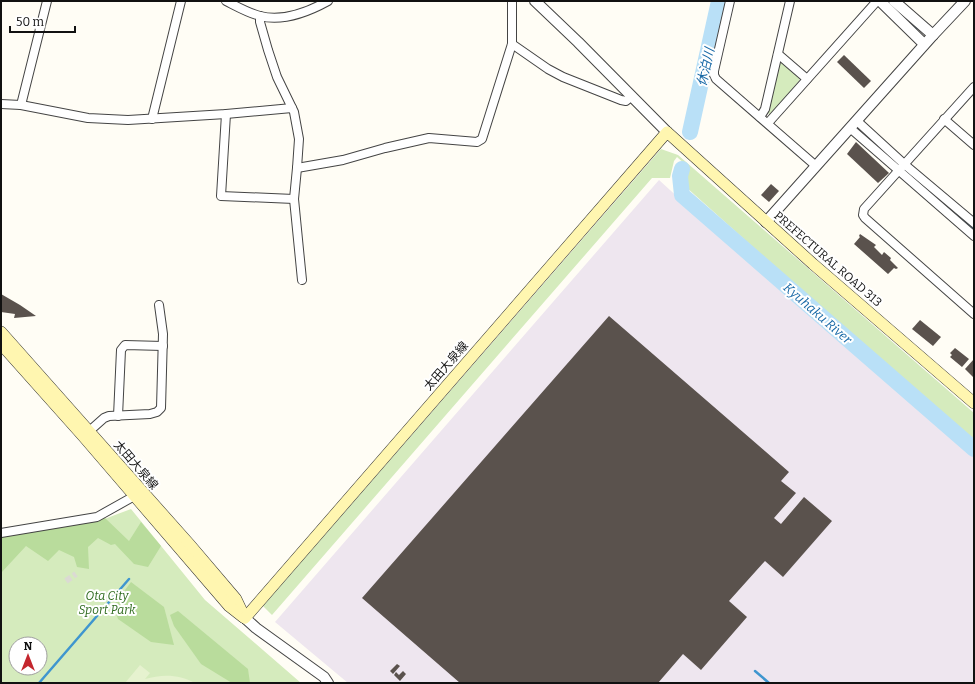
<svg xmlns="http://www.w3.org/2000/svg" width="975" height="684" viewBox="0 0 975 684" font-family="Bitter,'Noto Sans JP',serif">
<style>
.industrial{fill:#eee6ef}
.green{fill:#d5ebbd;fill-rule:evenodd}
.forest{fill:#b9dc9c}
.pitch{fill:#e6f2cf}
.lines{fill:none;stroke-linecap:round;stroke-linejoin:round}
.stream{stroke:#3f96cf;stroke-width:2.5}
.river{stroke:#b9e0f7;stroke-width:16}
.building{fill:#5a524d}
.pedestrian-tunnel{stroke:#dbdad3;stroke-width:6;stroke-dasharray:6 3;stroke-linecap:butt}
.minor-casing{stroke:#444;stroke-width:10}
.tertiary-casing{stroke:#444;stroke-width:12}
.secondary-casing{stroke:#333;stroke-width:12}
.minor{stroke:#fff;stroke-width:8}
.tertiary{stroke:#fff;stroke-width:10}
.secondary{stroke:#fff6b0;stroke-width:11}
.labels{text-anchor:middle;stroke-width:4;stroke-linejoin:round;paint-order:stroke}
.street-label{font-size:12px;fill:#111;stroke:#fff}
.park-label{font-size:12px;font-style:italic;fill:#2f6b1f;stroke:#fff}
.water-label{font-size:13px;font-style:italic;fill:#1768a6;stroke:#fff}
</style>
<rect width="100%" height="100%" fill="#fffdf5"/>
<path class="industrial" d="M659,180L727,242L974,455V683H348L275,622Z"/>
<g class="green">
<path d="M782,62L800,78L799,81L770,115L768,113L778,66Z"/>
<path d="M661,149L678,155L974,413V442L907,385L686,187V165L677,157L674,161L670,178H652L272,615L263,606Z"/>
<path d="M131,509L205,600L301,683H1V538L99,521ZM16,644H40V668H16Z"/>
</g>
<g class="forest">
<path d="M105,518L129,541L141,522L161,546L148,567L134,564L115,544L111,545L98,538L88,547L89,569L77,567L74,557L59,550L48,561L26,546L1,573V535Z"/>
<path d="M131,582L164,607L174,645L151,642L118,619L113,606Z"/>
<path d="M178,611L248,669L250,683H232L201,664L174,626L170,615Z"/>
</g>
<path class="pitch" d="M140,665L150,673L145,679C162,674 179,674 195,683H125Z"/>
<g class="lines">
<g class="stream">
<path d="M895,9L917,28"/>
<path d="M868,137L896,162"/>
<path d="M906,172L974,230"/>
<path d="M755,671L769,683"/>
<path d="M39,683L129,579"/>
</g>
<g class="river">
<path d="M690,132L719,1"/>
<path d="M682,169L680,176L682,195L974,449"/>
</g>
</g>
<g class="building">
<path d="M844,55L871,81L864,88L837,62Z"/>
<path d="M856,142L889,173L878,183L847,154Z"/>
<path d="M771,184L779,191L769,202L761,195Z"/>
<path d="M860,234L876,245L874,247L882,255L884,252L891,258L890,260L898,268L896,269L894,268L888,274L854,244L860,237L859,236Z"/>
<path d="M1,294L20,305L36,316L14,318L15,314L1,312Z"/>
<path d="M609,316L789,472L781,481L796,493L774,518L781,524L804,497L832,521L783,577L765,561L729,601L747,617L701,670L683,654L658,683H460L362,598Z"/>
<path d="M920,320L941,337L933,346L912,329Z"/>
<path d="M955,348L969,359L962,367L950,357L952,355L950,353Z"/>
<path d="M974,359V376L973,377L965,369Z"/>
<path d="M397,664L400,666L393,674L390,671Z"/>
<path d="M403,671L406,674L400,681L394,675L396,672L399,675Z"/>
</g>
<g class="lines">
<path class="pedestrian-tunnel" d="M66,581L76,574"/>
<g class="minor-casing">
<g id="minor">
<path d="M226,1C236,6 248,13 260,16C283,22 308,12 328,1"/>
<path d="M730,1L714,71V75L716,79L816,166"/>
<path d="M260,16V22L268,50L277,77L294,112L299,139L297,168L294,199L302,280"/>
<path d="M512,44L548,69L563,77L621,100L626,101L632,96"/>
<path d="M778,54L807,79"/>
<path d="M974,87L864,209L863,215L865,218L974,314"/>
<path d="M1,104L21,105L88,118L128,120L226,114L292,108"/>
<path d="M21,105L47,1"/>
<path d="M226,114L221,196L294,199"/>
<path d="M760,117L765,109L790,1"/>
<path d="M152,119L181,1"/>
<path d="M944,119L974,145"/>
<path d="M857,121L904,164L974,223"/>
<path d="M768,123L877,1"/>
<path d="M850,128L974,236"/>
<path d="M297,168L343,160L385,148L429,138L477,142L482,139L512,44V1"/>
<path d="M118,416L121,350L125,345L163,346"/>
<path d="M86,434L104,418L109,416L150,414L157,412L161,408L163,334L159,305"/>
<path d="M1,533L97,517L138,494"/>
</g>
</g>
<g class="tertiary-casing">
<g id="tertiary">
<path d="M535,1L578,42L667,132"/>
<path d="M880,1L924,44"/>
<path d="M894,1L933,35"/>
<path d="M766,222L933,35L965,1"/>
<path d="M245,618L256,628L324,677L328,683"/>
</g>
</g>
<g class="secondary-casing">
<g id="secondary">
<path d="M1,332L190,545L236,599L245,618"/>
<path d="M1,344L83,436L229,606L243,617"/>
<path d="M245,618L667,132L813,264L974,403"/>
</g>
</g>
<use href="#minor" class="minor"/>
<use href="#tertiary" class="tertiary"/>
<use href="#secondary" class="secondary"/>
</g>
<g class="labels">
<g class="street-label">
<text transform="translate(828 259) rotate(41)" y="4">PREFECTURAL ROAD 313</text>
<text transform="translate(446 366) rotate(-49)" y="4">太田大泉線</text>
<text transform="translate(136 465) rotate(49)" y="4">太田大泉線</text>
</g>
<g class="park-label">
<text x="107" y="600">Ota City<tspan x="107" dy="14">Sport Park</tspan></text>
</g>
<g class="water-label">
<text transform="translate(705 67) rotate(-77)" y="5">休泊川</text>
<text transform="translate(818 313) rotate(41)" y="5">Kyuhaku River</text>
</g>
</g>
<rect width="975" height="684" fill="none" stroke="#111111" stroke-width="4"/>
<g transform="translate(28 656)"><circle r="19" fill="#ffffff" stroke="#a0a0a0"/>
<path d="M0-3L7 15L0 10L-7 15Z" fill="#c4262e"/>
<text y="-6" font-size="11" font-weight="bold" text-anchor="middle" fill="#111111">N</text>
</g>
<path d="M10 26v6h65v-6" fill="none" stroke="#111111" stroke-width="2"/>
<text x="16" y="26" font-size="12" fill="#111111" stroke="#ffffff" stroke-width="3" paint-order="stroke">50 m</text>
</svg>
